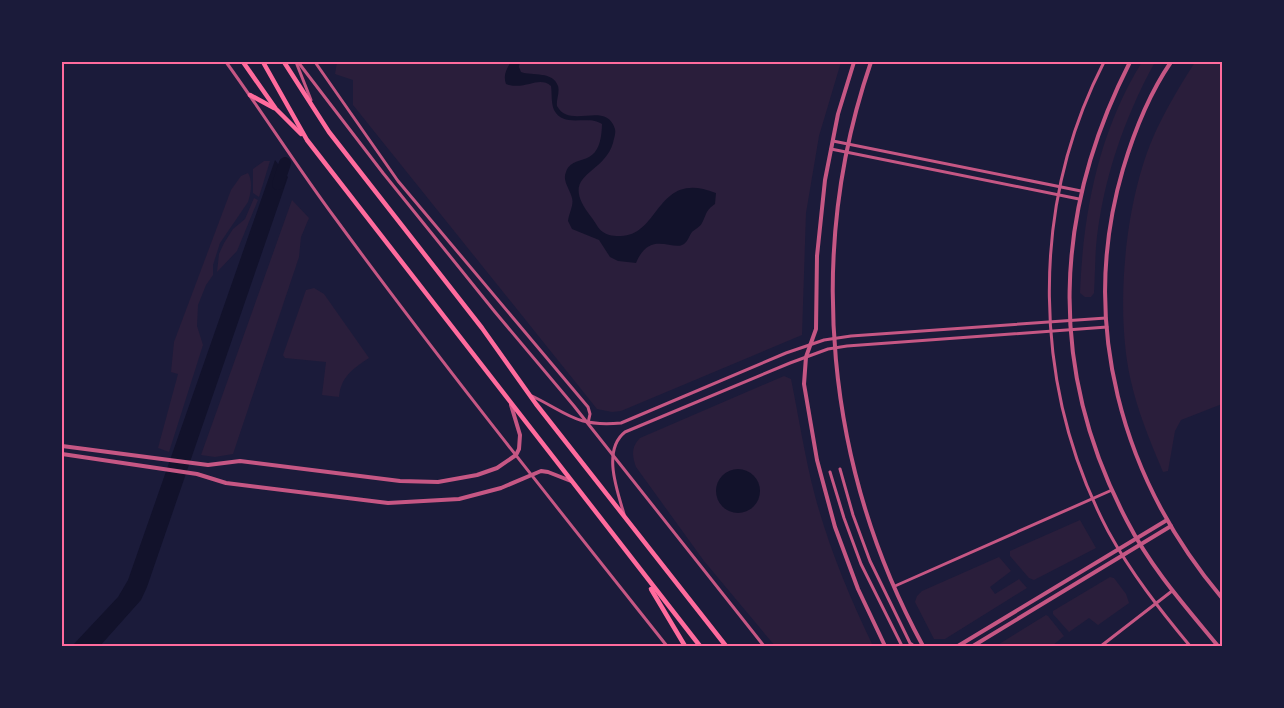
<svg xmlns="http://www.w3.org/2000/svg" width="1284" height="708" viewBox="0 0 1284 708" font-family="Roboto,sans-serif">
<style>
.green{fill:#2a1e3b}
.water{fill:#12122b}
.lines{fill:none;stroke-linecap:round;stroke-linejoin:round}
.river{stroke:#12122b;stroke-width:12}
.minor{stroke:#c65784;stroke-width:3}
.tertiary{stroke:#c65784;stroke-width:4}
.trunk{stroke:#ff6b9d;stroke-width:4.5}
.neatline{fill:none;stroke:#ff6b9d;stroke-width:2}
</style>
<rect width="100%" height="100%" fill="#1b1b3a"/>
<g class="green">
<path d="M337,62H841L819,136L806,213L802,335L621,411L612,412L597,409L353,105V80L335,74Z"/>
<path d="M1142,62H1155C1124,118 1102,182 1096,247C1095,262 1095,278 1094,293L1091,297H1085L1080,293C1083,212 1099,131 1142,62Z"/>
<path d="M1195,62H1222V404L1181,420L1175,431L1168,471L1163,472C1150,441 1137,410 1130,377C1115,307 1125,199 1155,133C1166,109 1181,84 1195,62Z"/>
<path d="M264,161H270L259,197L253,193V169Z"/>
<path d="M248,173C253,181 251,193 248,202L220,243L213,265V275L206,285L198,305L197,326L203,345L169,452L158,448L178,374L171,372L174,342L231,190L241,176Z"/>
<path d="M254,198L258,200L237,251L217,272L219,254L224,243L233,229L245,219Z"/>
<path d="M292,200L309,218L301,237L299,257L233,454L215,457L201,455Z"/>
<path d="M314,288L324,294L369,358C352,369 341,377 339,397L322,395L326,362L285,358L283,355L306,290Z"/>
<path d="M784,376L791,379C799,418 805,458 815,496C829,548 850,598 873,646H775L704,561L636,467C632,456 631,447 640,438Z"/>
<path d="M1080,520L1096,548L1034,580L1029,578L1010,556V551Z"/>
<path d="M999,557L1011,571L990,587L995,594L1019,579L1027,588L945,639H934L915,602L917,596L922,591Z"/>
<path d="M1110,577L1114,578L1126,594L1129,603L1098,625L1089,618L1069,632L1053,614V611Z"/>
<path d="M1046,615L1048,616L1064,636L1052,646H996Z"/>
</g>
<g class="water">
<path d="M511,62H520L519,67L521,72C533,76 553,71 558,86C560,92 556,100 557,106C570,130 606,100 615,129C616,134 614,138 613,143C603,177 556,173 592,218C596,223 598,229 603,232C608,236 615,236 621,236C661,235 656,169 716,193L715,204C705,211 707,214 702,223C700,227 695,229 692,232C689,236 688,241 684,244C673,252 650,229 636,263L618,261L610,257L599,240L572,229L568,221C569,213 574,205 572,198C570,189 562,181 566,172C574,151 601,172 602,124C588,114 564,129 554,110C551,103 552,93 551,86C538,75 526,91 506,84C503,76 506,69 511,62Z"/>
<path d="M275,160L288,177L147,587L141,600L100,646H72L118,597L128,580Z"/>
<circle cx="738" cy="491" r="22"/>
</g>
<g class="lines">
<path class="river" d="M278,184L285,163"/>
<g class="minor">
<path d="M226,62C263,113 297,167 335,218C442,364 555,505 667,646"/>
<path d="M296,62L311,100"/>
<path d="M298,62L383,173L495,312L574,406L764,646"/>
<path d="M315,62L398,181L588,407L590,414L588,423"/>
<path d="M1104,62C1029,208 1032,386 1108,531C1131,573 1160,610 1190,646"/>
<path d="M833,141L1081,191"/>
<path d="M831,149L1079,199"/>
<path d="M532,396C569,414 576,427 621,423L786,353L824,340L851,336L1106,318"/>
<path d="M840,469L853,515L870,561L910,643L914,646"/>
<path d="M830,472L844,518L861,564L902,646"/>
<path d="M624,514C617,490 602,450 625,432L790,363L828,349L847,346L1107,327"/>
<path d="M895,586L1112,490"/>
<path d="M1101,646L1172,591"/>
</g>
<g class="tertiary">
<path d="M854,62L838,114L825,180L817,256L816,329L806,357L804,384L817,460L835,527L858,589L885,646"/>
<path d="M871,62C805,254 826,468 923,646"/>
<path d="M1130,62C1053,213 1047,369 1127,521C1151,568 1185,606 1218,646"/>
<path d="M1171,62C1149,94 1134,132 1123,169C1078,322 1121,478 1222,598"/>
<path d="M62,446L208,465L240,461L400,481L438,482L477,475L497,468L516,455L519,449L520,435L511,405"/>
<path d="M62,454L197,474L226,483L388,503L459,499L501,488L541,471L548,472L571,481"/>
<path d="M958,646L1167,520"/>
<path d="M973,646L1171,526"/>
</g>
<g class="trunk">
<path d="M243,62L276,109L301,134"/>
<path d="M263,62L307,140L700,646"/>
<path d="M284,62L329,132L482,328L536,404L726,646"/>
<path d="M250,95L274,108"/>
<path d="M651,589L685,646"/>
</g>
</g>
<rect width="1284" height="708" fill="none" stroke="#1b1b3a" stroke-width="126"/>
<rect x="63" y="63" width="1158" height="582" class="neatline"/>
</svg>
